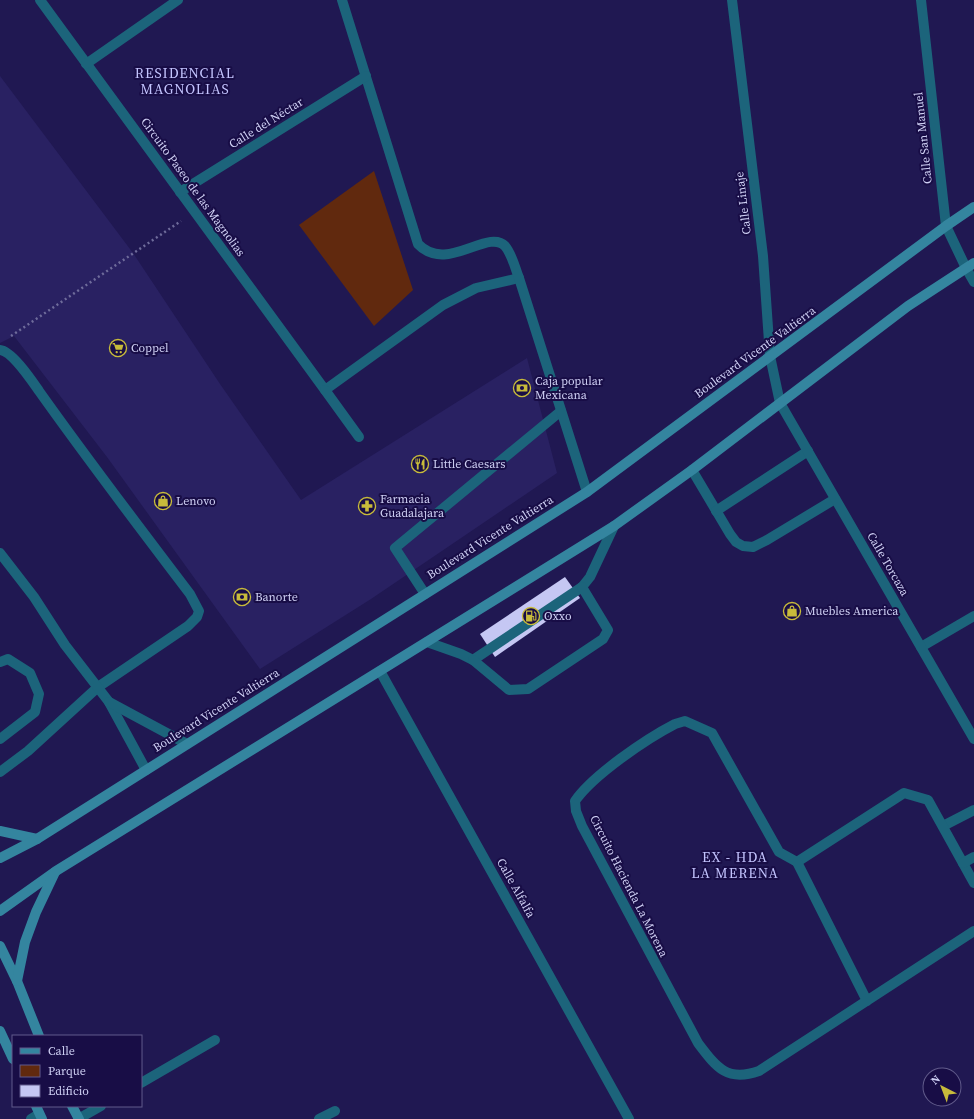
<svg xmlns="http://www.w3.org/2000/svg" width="974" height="1119" viewBox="0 0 974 1119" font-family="'Source Serif 4',serif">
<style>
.built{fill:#292162}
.green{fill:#61290e}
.building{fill:#c5c7f3}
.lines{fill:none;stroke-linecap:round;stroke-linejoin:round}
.path{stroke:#6f6c9b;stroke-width:2.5;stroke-dasharray:2 3;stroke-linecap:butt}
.service{stroke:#1c647b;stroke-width:10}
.minor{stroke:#1c647b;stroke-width:10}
.secondary{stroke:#34859f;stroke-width:10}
.labels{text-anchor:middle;stroke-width:4;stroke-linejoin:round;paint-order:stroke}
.street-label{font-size:12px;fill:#cecff3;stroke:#180d46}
.poi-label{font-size:12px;fill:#cecff3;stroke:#180d46;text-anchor:start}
.quarter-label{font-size:14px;letter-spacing:1px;fill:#c3c4fe;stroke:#180d46}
</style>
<rect width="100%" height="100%" fill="#201852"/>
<path class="built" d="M0,76L133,253L220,384L301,500L527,358L557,473L371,599L260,669L107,457L14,336L0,343Z"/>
<path class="green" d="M374,171L413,290L374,326L299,225Z"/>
<path class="building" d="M565,577L580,598L495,657L480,634Z"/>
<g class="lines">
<path class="path" d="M11,336L181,221"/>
<g class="service">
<path d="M966,268L974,282"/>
<path d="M0,350C12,351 32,381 39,391C88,460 139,527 190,594L199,611L197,617L188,626L98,687L28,751L0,772"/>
<path d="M692,470L730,534L736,542L743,546L753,547L767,540L835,499"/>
<path d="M716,511L808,451"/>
<path d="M0,553L34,597L65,645L109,702L146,770"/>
<path d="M425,594L395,548L561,411"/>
<path d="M427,642L461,654L473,660L582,587L590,577L614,526"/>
<path d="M921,647L974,616"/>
<path d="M473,660L509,690L528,689L603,639L608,630L582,587"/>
<path d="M0,662L8,659L30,673L39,694L35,712L0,739"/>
<path d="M109,702L187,744"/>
<path d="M141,1083L215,1040"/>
<path d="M78,1119L101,1106"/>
<path d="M319,1119L335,1111"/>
</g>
<g class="minor">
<path d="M40,0L325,390L443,305L476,288L519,278"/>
<path d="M342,0L418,244C446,274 488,228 505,246C512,254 515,268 519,278L587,492"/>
<path d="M732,0L763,256L770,356L780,403L974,739"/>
<path d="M921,0L946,226L966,268"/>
<path d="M86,64L178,0"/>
<path d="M180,192L366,76"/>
<path d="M325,390L359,437"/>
<path d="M380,671L629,1119"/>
<path d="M943,826L974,810"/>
<path d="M797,862L904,793L928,800L974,883"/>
<path d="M963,863L974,857"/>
<path d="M867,1001L797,862L779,852L712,733L685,721L675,724C646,739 593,775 575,801L576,811L582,826L698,1043C717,1068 727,1082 759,1071L974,931"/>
<path d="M31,1119L39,1114"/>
</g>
<g class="secondary">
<path d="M0,831L37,839"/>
<path d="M0,858L37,839L587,492L946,226L974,207"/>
<path d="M0,911L56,871L614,526L692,470L908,306L974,263"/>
<path d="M0,946L17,981L39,1036"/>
<path d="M17,981L25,942L36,912L55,872"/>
<path d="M0,1031L13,1059"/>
<path d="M36,1106L42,1119"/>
<path d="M72,1106L79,1119"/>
</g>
</g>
<defs>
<g id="supermarket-ring" transform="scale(0.9)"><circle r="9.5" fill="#180d46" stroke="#c8bb3b" stroke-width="1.5"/><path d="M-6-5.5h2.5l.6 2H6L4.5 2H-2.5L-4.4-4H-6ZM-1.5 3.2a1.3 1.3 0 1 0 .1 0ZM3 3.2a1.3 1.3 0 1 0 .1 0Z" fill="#c8bb3b"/></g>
<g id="bank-ring" transform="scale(0.9)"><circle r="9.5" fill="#180d46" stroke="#c8bb3b" stroke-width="1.5"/><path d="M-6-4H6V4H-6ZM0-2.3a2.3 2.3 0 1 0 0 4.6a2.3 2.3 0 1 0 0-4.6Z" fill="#c8bb3b"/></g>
<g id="restaurant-ring" transform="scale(0.9)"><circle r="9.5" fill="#180d46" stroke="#c8bb3b" stroke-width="1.5"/><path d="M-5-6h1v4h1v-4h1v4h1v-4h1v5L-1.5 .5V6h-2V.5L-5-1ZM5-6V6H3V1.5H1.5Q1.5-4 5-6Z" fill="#c8bb3b"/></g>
<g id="shop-ring" transform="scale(0.9)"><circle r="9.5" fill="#180d46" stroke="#c8bb3b" stroke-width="1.5"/><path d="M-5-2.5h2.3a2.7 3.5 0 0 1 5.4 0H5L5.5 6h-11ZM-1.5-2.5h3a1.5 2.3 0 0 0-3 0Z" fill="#c8bb3b"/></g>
<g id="pharmacy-ring" transform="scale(0.9)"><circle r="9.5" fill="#180d46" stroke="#c8bb3b" stroke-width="1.5"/><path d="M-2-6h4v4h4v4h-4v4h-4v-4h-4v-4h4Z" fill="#c8bb3b"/></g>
<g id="fuel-ring" transform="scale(0.9)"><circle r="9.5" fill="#180d46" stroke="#c8bb3b" stroke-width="1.5"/><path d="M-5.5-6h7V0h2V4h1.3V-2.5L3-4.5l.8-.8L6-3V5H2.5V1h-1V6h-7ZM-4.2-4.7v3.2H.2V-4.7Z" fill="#c8bb3b"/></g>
</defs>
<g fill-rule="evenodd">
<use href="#supermarket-ring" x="118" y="348"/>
<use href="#bank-ring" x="522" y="388"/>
<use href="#restaurant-ring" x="420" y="464"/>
<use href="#shop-ring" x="163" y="501"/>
<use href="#pharmacy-ring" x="367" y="506"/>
<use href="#bank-ring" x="242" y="597"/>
<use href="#shop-ring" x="792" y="611"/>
<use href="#fuel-ring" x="531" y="616"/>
</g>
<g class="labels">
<g class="street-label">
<text transform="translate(266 123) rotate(-32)" y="4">Calle del Néctar</text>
<text transform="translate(923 138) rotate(-96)" y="4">Calle San Manuel</text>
<text transform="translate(193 187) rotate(54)" y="4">Circuito Paseo de las Magnolias</text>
<text transform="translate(743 203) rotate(-97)" y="4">Calle Linaje</text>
<text transform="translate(755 352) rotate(-36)" y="4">Boulevard Vicente Valtierra</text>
<text transform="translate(490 537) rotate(-32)" y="4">Boulevard Vicente Valtierra</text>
<text transform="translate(888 564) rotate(60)" y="4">Calle Torcaza</text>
<text transform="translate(216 710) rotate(-32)" y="4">Boulevard Vicente Valtierra</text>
<text transform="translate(629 886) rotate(63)" y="4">Circuito Hacienda La Morena</text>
<text transform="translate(516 888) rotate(61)" y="4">Calle Alfalfa</text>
</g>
<g class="poi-label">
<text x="131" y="352">Coppel</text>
<text x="535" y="385">Caja popular<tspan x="535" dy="14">Mexicana</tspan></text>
<text x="433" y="468">Little Caesars</text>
<text x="380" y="503">Farmacia<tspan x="380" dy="14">Guadalajara</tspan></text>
<text x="176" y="505">Lenovo</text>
<text x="255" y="601">Banorte</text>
<text x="805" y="615">Muebles America</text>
<text x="544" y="620">Oxxo</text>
</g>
<g class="quarter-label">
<text x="185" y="78">RESIDENCIAL<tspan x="185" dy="16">MAGNOLIAS</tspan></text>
<text x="735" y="862">EX - HDA<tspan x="735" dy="16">LA MERENA</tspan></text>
</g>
</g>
<rect x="12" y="1035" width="130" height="72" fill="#180d46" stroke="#615b8b"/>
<rect x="20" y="1048" width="20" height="6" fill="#34859f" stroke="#615b8b"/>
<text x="48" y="1055" font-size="12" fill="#cecff3">Calle</text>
<rect x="20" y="1065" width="20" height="12" fill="#61290e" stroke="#615b8b"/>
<text x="48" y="1075" font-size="12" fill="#cecff3">Parque</text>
<rect x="20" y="1085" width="20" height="12" fill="#c5c7f3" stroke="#615b8b"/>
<text x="48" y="1095" font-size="12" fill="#cecff3">Edificio</text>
<g transform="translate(942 1087) rotate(318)"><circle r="19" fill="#180d46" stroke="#615b8b"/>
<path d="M0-3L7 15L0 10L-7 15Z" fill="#c8bb3b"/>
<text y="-6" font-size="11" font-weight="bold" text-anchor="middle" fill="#cecff3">N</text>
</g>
</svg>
